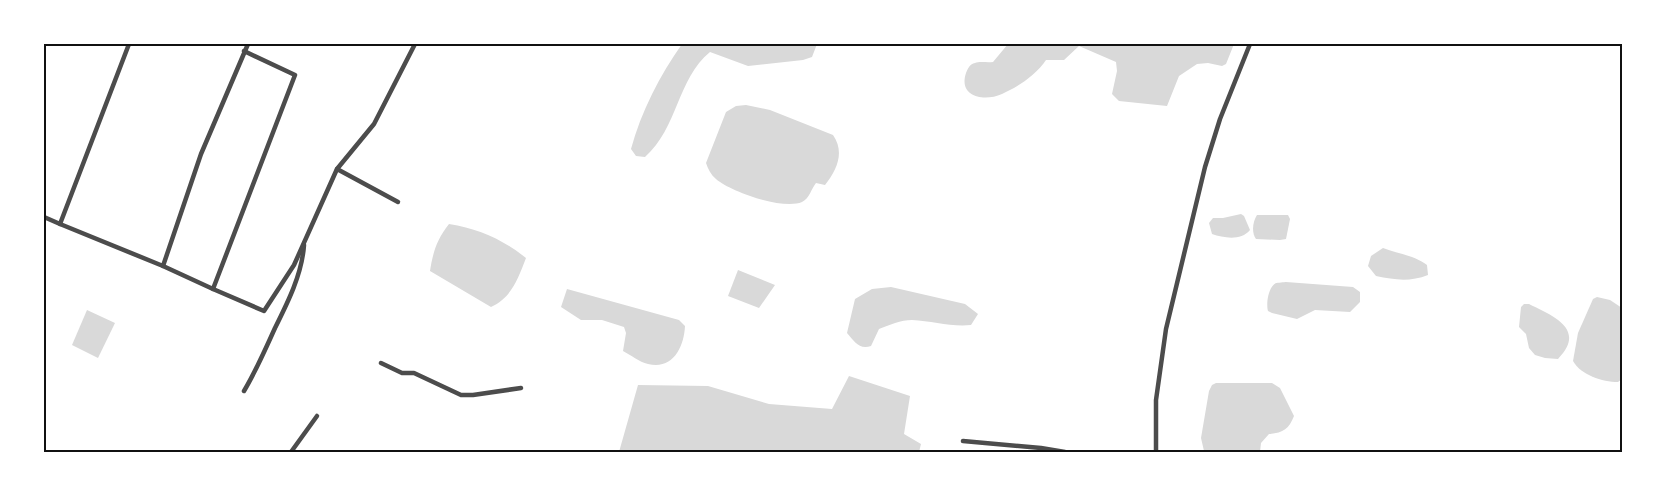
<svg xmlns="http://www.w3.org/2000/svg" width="1666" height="496" viewBox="0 0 1666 496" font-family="Cabin,sans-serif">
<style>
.water{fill:#d9d9d9}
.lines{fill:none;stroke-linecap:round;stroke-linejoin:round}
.minor{stroke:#4c4c4c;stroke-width:4.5}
.neatline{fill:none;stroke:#111;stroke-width:2}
</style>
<rect width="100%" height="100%" fill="#fff"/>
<g class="water">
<path d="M682,44H817L812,57L803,60L748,66L710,52C677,79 678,128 645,157L636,156L631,149C641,112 660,75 682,44Z"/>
<path d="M1008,44H1234L1226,64L1222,66L1208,63L1197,64L1179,76L1167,106L1119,101L1112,94L1117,71L1116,62L1079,46L1064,60H1046C1036,75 1018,87 1002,94C984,102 958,97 966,73C968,68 970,64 975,63C980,61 987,63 993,62Z"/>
<path d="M746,105L770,110L833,135C845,152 837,170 825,185L816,183C811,189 810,198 802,202C783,210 731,192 716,179C711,175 708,169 706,163L726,112L736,106Z"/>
<path d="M1241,214L1244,216L1250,230C1241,241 1224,238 1212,234L1209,223L1213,218H1223Z"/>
<path d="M1257,215H1288L1290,219L1286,239L1280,240L1256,239C1251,232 1253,221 1257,215Z"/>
<path d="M449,224C479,229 502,239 526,258C518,279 511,298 491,307L430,271C433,252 437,239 449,224Z"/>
<path d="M1383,248C1398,254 1414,255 1427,265L1428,275C1410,282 1395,280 1376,276L1368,266L1371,256Z"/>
<path d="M738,270L775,285L759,308L728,296Z"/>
<path d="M1286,282L1353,287L1360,292V302L1350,312L1315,310L1297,319L1272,313L1268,311C1266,304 1268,287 1276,283C1277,283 1285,282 1286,282Z"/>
<path d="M891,287L965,304L978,314L971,325C951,327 932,321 912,320C901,320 889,325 879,329L871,346C859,350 854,341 847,333L855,299L872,289Z"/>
<path d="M567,289L679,320L685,326C684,347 673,370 648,364C639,362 631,355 623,351L626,333L624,327L602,320H581L561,307Z"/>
<path d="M1597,297L1610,300L1622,308V379L1618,382C1602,382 1581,375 1573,361L1578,333L1593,299Z"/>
<path d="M1524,304H1529C1553,316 1587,329 1558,359L1545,358L1535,355L1529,348L1526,334L1519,327L1521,307Z"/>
<path d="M87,310L115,323L98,358L72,345Z"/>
<path d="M849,376L910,396L904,434L921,444L919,452H619L638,385L708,386L769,404L832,409Z"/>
<path d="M1216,383H1272L1280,388L1294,416C1289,429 1283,433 1269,434L1261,443L1260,452H1210L1204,451L1201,438L1209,391L1212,385Z"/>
</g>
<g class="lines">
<g class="minor">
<path d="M337,169L398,202"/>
<path d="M44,217L60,224L129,44"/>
<path d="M60,224L163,266L201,154L248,44"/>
<path d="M163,266L213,289L295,75L244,51"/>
<path d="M213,289L264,311L294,265L337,169L374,124L415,44"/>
<path d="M381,363L402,373H414L461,395H473L521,388"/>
<path d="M244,391C256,371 265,350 275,328C288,302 302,274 304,245"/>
<path d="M963,441L1041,448L1065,452"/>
<path d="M291,452L317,416"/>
<path d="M1156,452V400L1166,329L1205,167L1220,119L1250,44"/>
</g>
</g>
<rect width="1666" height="496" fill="none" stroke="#ffffff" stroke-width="90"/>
<rect x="45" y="45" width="1576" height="406" class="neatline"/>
</svg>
